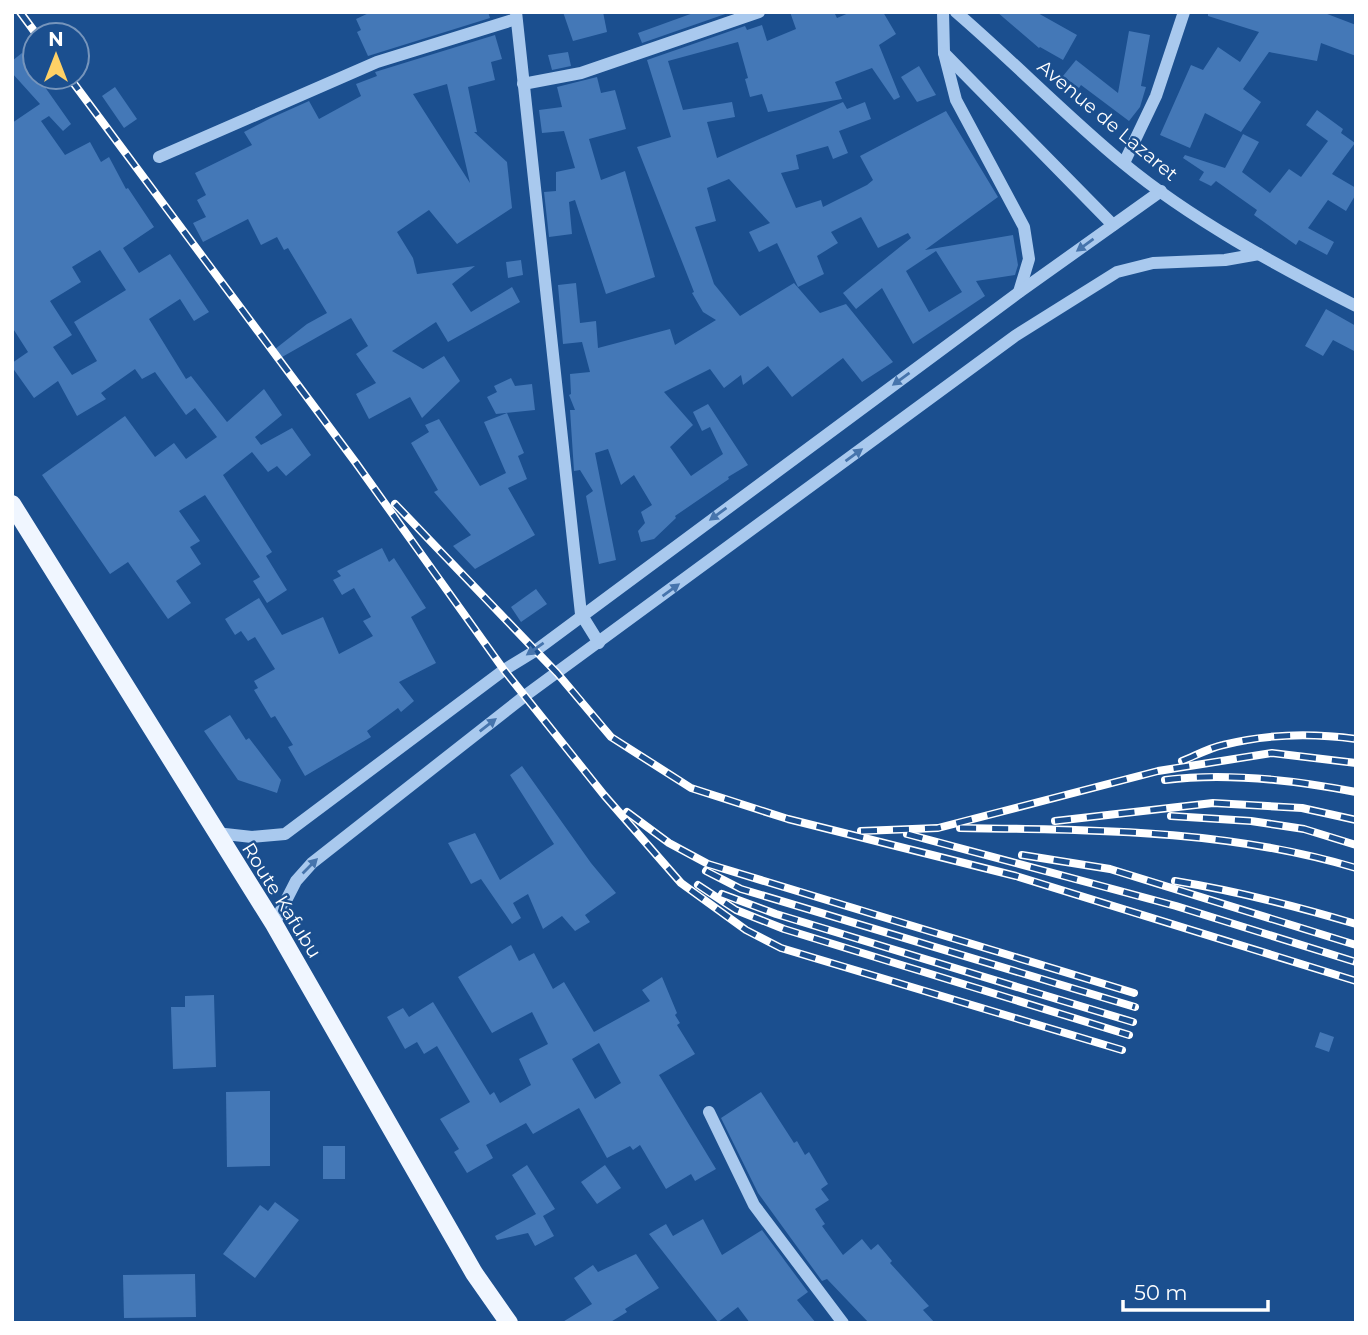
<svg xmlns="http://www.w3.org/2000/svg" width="1368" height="1335" viewBox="0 0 1368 1335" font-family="Montserrat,sans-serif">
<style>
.building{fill:#4478b7;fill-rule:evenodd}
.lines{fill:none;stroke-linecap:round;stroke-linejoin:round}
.minor{stroke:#a9c9ee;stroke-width:12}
.major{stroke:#f0f6ff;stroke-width:18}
.rail-casing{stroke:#fff;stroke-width:8}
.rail{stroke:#1b4f8f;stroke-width:5;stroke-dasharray:16;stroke-linecap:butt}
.oneway{fill:#4674ac}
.labels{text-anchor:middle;stroke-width:5;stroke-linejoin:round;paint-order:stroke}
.street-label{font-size:19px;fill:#fff;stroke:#1b4f8f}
</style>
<rect width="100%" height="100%" fill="#1b4f8f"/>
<g class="building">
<path d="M371,12H488L490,18L368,56L357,32L361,30L356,19Z"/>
<path d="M563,12H603L607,32L573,41Z"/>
<path d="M696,12H731L642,43L638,33Z"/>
<path d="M790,12H834L837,18L851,12H883L896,34L879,45L900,97L894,100L872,68L835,82L842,99L768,112L762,94L750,97L745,79L748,78L738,42L668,61L683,110L732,102L735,117L707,122L717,158L843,102L847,109L865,102L871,119L839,131L848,153L833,159L828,146L796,155L799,169L781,173L796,208L821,200L823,207L867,185L873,180L860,156L946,111L998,197L925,250L1013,235L1018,265L1015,275L976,281L985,296L913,344L882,288L856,309L843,293L911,238L908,233L878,248L861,217L831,232L838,243L817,256L824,274L798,287L777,243L759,252L749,232L770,223L729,179L707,188L716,221L695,227L714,284L740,316L794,283L820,313L846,304L893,362L862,382L843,358L792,397L768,366L743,385L741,375L724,388L710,369L664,392L693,425L670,447L691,476L723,454L710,427L702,431L693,412L708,404L748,465L728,477L729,479L675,516L676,518L654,539L641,542L638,531L645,523L641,512L652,505L634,475L621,485L608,449L595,453L616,560L599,564L586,496L593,491L580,470L574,471L570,410H575L569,395L571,394L570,374L590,372L582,342L563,344L558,285L576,283L580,323L596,321L598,348L670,329L675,345L716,320L703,312L692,293L694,292L637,147L671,137L647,60L745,26L747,30L762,25L767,41L796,29ZM936,251L962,292L929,312L906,271Z"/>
<path d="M997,12H1036L1077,35L1063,60L1040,47L1039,48Z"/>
<path d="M1208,12H1322L1356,25V56L1321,43L1317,61L1269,52L1243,89L1261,102L1241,132L1205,113L1190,148L1160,135L1191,65L1203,70L1218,47L1240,62L1259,32L1208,16Z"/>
<path d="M1129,31L1150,35L1141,86L1146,87L1140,107L1129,121L1081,85L1079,88L1063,76L1076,60L1118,93Z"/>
<path d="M495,35L502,59L491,62L495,80L468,87L477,132H474L507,162L512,208L457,244L429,210L397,232L413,258L417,274L475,266L452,284L471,312L512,287L520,302L448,342L436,322L392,351L423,369L444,356L460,381L422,418L410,397L369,419L356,394L376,383L356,354L368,346L351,318L275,361L270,353L307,324L327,313L288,248L284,250L277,237L261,245L248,219L203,242L193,223L206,217L197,200L206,195L195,173L252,145L244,132L271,118L309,101L319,119L361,96L356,84L377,76L375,72ZM447,84L459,135L470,183L413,94Z"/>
<path d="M568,52L571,66L552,70L548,55Z"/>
<path d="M22,53L35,68V77H43L40,80L71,124L63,131L49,116L41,121L65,155L90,142L101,162L109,157L126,189L128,188L154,227L123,248L139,273L170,254L209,312L194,321L180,299L149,319L186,379L191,376L227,422L264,389L282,415L255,437L261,445L292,428L311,455L286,476L277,466L268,472L252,452L223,475L272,552L266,556L287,590L267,603L253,581L260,577L205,495L179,511L200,541L190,547L201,564L176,581L191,603L168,619L128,562L110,574L42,475L125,416L155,457L174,443L186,459L217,437L195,408L186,415L155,372L142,379L135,369L101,393L106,399L77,416L58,381L34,398L12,367V363L28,352L12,327V123L40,104L12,73V61ZM100,250L126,290L74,322L97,361L72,375L53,347L72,335L50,301L81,282L72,267Z"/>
<path d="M919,66L936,95L917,102L901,77Z"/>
<path d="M597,77L601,93L615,90L626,129L589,139L601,180L625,171L655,277L606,294L575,200L569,202L572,234L549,237L544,192L556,191V172L575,168L564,131L542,133L539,110L562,107L557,87Z"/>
<path d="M115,87L137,119L124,128L102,96Z"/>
<path d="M1317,110L1343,129L1341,133L1355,143L1332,174L1356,188V194L1346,211L1328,200L1308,228L1334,242L1327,255L1299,240L1296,245L1254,215L1257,210L1216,181L1211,186L1199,180L1204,172L1183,158L1185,155L1225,168L1243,134L1259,142L1242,172L1270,193L1289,169L1301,177L1328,141L1306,125Z"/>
<path d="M521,260L523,275L508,278L506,262Z"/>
<path d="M1326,309L1356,326V352L1333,340L1323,356L1305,346Z"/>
<path d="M511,378L515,386L532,384L535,410L496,414L487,397L497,392L494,386Z"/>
<path d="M507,413L524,453L518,456L527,479L508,488L535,535L475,569L453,546L471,535L434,492L438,490L411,443L429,432L425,425L439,419L480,486L506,473L484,422Z"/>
<path d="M382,548L389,562L394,558L426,608L411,617L436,663L399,682L414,701L401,712L398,708L367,731L371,737L305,776L288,747L293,745L275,716L271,718L254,690L258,688L254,681L275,669L255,637L248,641L241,631L235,635L225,619L259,598L282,635L323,617L339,654L373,636L363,621L371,617L354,588L342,595L333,580L341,576L337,571Z"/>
<path d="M536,589L547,604L521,622L511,607Z"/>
<path d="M230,715L246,740L249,738L281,780L277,793L238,780L204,731Z"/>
<path d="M522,766L591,863L616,893L585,915L590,922L575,931L562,916L543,929L528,894L513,903L521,918L512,924L481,879L471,884L448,843L475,833L500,880L554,844L510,775Z"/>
<path d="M511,945L519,961L534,953L553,989L564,982L594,1032L650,1001L642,990L662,977L677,1013L675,1015L680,1023L677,1025L695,1054L659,1075L716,1169L695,1181L691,1174L666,1189L640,1145L633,1150L630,1146L607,1158L579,1108L533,1134L526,1123L486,1145L493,1158L467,1173L454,1152L459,1149L440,1119L470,1102L437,1046L424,1054L417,1042L405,1049L387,1017L403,1008L409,1017L433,1002L490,1095L494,1092L500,1103L531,1085L519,1059L548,1044L532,1012L492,1033L458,977ZM599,1043L621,1083L595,1099L572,1059Z"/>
<path d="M214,995L216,1067L173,1069L171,1007H185V996Z"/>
<path d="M1320,1032L1334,1037L1329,1052L1315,1047Z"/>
<path d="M270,1091V1166L227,1167L226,1092Z"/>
<path d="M761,1092L794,1143L797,1141L805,1155L809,1152L828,1184L821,1189L829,1200L815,1209L825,1224L822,1226L843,1255L862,1239L871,1250L878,1244L892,1261L890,1263L929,1306L923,1310L935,1323H869L827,1279L822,1281L758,1193L721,1118Z"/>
<rect x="323" y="1146" width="22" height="33"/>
<path d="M527,1165L555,1209L543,1216L554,1236L535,1246L528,1233L497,1240L495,1236L536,1214L512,1175Z"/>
<path d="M605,1165L621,1188L597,1204L581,1182Z"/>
<path d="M275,1202L299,1220L255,1278L223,1254L260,1205L268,1211Z"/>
<path d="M703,1219L722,1255L762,1230L808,1292L797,1300L816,1323H750L738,1307L718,1322L649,1234L666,1224L673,1236Z"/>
<path d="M636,1254L659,1288L625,1309L627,1312L609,1323H561L592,1304L574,1278L593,1265L598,1272Z"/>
<path d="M195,1274L196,1317L124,1318L123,1275Z"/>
</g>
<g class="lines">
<g class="minor">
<path d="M516,12L581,614L599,643"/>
<path d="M943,12L944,53L956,100L1024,227L1029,259L1019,292"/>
<path d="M956,12C1013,61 1065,115 1123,163C1192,220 1276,265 1356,306"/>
<path d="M944,53L1113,225"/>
<path d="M523,84L581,73L759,12"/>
<path d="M159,157L377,62L516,19"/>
<path d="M1124,163L1156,96L1184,12"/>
<path d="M216,833L252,837L285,834L504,670L535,651L1018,293L1161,191"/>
<path d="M274,924L296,881L312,863L526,695L1015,336L1117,272L1153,263L1225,260L1259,254"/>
<path d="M709,1112L754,1205L843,1323"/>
</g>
<path class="major" d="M12,504L274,924L474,1273L509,1323"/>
<g class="rail-casing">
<g id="rail">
<path d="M20,12L37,35"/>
<path d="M69,77L356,463L504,670L604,795L681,883L746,930L781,948L1122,1050"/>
<path d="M395,504L557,673L611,737L691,788L788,819L1016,876L1356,981"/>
<path d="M1182,761C1195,756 1209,748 1223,745C1266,734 1312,733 1356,739"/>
<path d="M1165,780C1227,772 1294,780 1356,792"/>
<path d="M627,812L669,843L708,864L1134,993"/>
<path d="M1171,816L1251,821L1304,829L1356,845"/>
<path d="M1055,821L1213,803L1302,808L1356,820"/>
<path d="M960,828C1095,830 1225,829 1356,868"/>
<path d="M861,831L938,828L1158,771L1272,753L1356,763"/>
<path d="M907,834L1176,906L1356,962"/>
<path d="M1022,855L1110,869L1356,945"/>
<path d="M706,871L741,889L1135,1007"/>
<path d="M1175,881C1236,891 1296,906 1356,924"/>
<path d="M698,885L736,910L784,929L1129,1035"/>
<path d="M722,894L776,914L1133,1022"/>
</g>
</g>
<use href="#rail" class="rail"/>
</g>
<defs><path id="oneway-solid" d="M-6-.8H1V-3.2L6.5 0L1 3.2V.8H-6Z" transform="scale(1.75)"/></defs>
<g class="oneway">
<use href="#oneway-solid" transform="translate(1085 245) rotate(144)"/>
<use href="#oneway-solid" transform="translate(901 379) rotate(144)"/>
<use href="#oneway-solid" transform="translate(854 455) rotate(-36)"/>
<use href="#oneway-solid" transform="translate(718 514) rotate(144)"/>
<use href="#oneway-solid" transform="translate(671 590) rotate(-36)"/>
<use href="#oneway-solid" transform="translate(535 649) rotate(145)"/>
<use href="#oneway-solid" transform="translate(488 725) rotate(-38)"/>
<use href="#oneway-solid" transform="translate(310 866) rotate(-45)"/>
</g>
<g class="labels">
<g class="street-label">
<text transform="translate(1108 120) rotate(40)" y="7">Avenue de Lazaret</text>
<text transform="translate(282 900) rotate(58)" y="7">Route Kafubu</text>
</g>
</g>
<rect width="1368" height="1335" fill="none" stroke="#ffffff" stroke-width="28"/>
<g transform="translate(56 56)"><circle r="33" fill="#1b4f8f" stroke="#7695bc" stroke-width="2"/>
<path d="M0-5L12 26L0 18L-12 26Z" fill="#ffd166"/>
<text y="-10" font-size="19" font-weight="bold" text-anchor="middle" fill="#ffffff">N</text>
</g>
<path d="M1123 1300v10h145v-10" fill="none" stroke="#ffffff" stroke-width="3.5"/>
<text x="1134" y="1300" font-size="21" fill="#ffffff" stroke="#1b4f8f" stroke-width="5" paint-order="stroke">50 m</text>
</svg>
